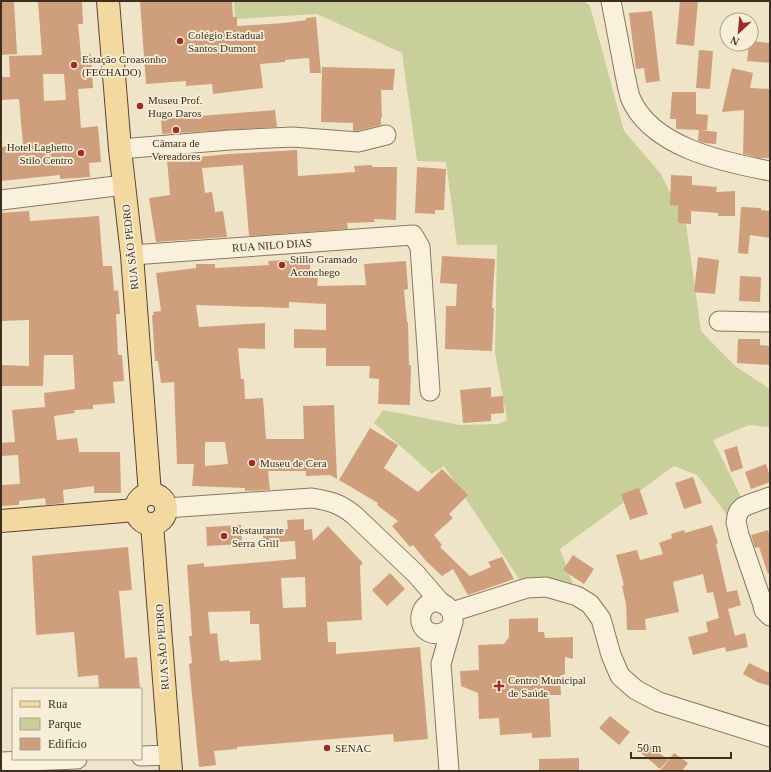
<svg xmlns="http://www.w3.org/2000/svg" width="771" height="772" viewBox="0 0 771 772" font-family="Georgia,serif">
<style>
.green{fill:#c9cf9b}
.building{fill:#cf9f7d;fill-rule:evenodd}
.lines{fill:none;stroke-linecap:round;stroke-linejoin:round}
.minor-casing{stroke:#8d765c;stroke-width:21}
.major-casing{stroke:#5b4430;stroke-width:24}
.minor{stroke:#faf1dc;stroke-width:19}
.major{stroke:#f3d9a0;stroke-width:22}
.poi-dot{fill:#9e2a2b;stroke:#f7eed8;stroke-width:1.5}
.labels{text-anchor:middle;stroke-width:3.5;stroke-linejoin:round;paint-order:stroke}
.poi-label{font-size:11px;fill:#3d2e20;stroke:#f7eed8;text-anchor:start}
.street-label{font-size:11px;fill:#3d2e20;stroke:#f7eed8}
</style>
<rect width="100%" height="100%" fill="#f0e4c8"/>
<path class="green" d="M234,1H584L590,6L624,131L661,174L686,224L701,331L735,366L770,389V427L749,425L713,440L743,501L730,519L697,475L674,466L560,549L573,584C552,578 541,575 519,579L444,466L432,474L374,423L383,410L460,425L498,424L507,420L495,353L497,245H457L446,162L417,161L402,53L317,14L235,19Z"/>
<g class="building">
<path d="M1,1H14L17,54L1,55Z"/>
<path d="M38,1H82L83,24H78L81,55L91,54L93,88L78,89L81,128L98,126L101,162L89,163L90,177L60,179V175L1,181V147L23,145L19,99L1,100V77H10L9,56L42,55ZM43,74H64L66,100L44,101Z"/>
<path d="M140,1H232L233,17H237V26L284,23L306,20V18L316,17L321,73H310L309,58L285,60V62L260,64L263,88L213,94L212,84L186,86V81L146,84Z"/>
<path d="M680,1H698L694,46L676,44Z"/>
<path d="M652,11L660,81L646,83L644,68L636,69L629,13Z"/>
<path d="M751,41L770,43V63L747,61L749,44H751Z"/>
<path d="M699,50L713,51L710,89L696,88Z"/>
<path d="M322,67L395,69L393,90H381L382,117H381V125L357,131H353V123L321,122Z"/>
<path d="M732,68L753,73L750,88L770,89V158H759L743,154L744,110L722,112Z"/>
<path d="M672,92H696V114L708,115L707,130H701L717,132L716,144L704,143L698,141L699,130L676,129V119H670Z"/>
<path d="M275,110L277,127L162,134L161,119Z"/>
<path d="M297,150L298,176L355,172L354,166L372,165V167H397L396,220L374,219L375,222L347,223L348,229L249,236L243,165L202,168L205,193L212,192L215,212L223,211L227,237L156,242L149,198L170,195L167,160L229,154Z"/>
<path d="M417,167L446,169L444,210H435V214L415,213Z"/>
<path d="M671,175L692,176V185L717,187L716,192L735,191V216H718V213L691,211V224L678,223V206L670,205Z"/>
<path d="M741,207L761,208V210L770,211V238L750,235L748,254L738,253Z"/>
<path d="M29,211L30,221L99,216L103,266H112L114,291L118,290L120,314H116L118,355H122L124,381L113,382L115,403L93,405V409L74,410L75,413L54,416L57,440L77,438L79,452H120L121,493H94V486L63,490L64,503L46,505L45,498L19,501V505L1,506V485L20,484L18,455L1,456V443L15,442L12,410L45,407L44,393L75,389L73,355H44L43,386H1V365L29,366V320L1,321V230H2L1,213Z"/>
<path d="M442,256L495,259L492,308H494L492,351L445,349L446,306H456L457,284L440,283Z"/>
<path d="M698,257L719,260L715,294L694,292Z"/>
<path d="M286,260V261L310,262V277L318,278L317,286L366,285L364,264L406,261L408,289L404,290L407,322H408L409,365H411L410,405L378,404L379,379L369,378L370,366H326V348H294V329L326,330V304L289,302V308L196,305L199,327L265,323V349L238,348L241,379H244L245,399L263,398L266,439H304L303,406L334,405L337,479L330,475L306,476V471H268L270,490L245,491V488L192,486L194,464H177L174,382L161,383L158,361H155L152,315H154L153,312L161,311L156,273L196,268V264H215V268L269,265L268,261ZM205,442H225L228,464L205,466Z"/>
<path d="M740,276L761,277L760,302L739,301Z"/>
<path d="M738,339H760V345L770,346V365L737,363Z"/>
<path d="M491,387V397L503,396L504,413L491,414V421L463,423L460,390Z"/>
<path d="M370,428L398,445L384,468L418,492L442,469L468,495L449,514L453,518L434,535L442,545L440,547L470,576L491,567L488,562L502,557L514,579L468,595L453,569L442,576L426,561L413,545L410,547L392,526L398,521L377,505L378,503L339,480Z"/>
<path d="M737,446L743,468L731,472L724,450Z"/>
<path d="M766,464L770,476V482L751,489L745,472Z"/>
<path d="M693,477L702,503L684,509L675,483Z"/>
<path d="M639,488L648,514L630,520L621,494Z"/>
<path d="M304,519V530L312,529L313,541L328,526L363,563L360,566L362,620L327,622L328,642H336V654L420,647L428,739L394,742L393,734L237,747V749L214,751L216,765L199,767L189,664L192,663L189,636H192L187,565L204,563V567L296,559L295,541L263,543V530L288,529L287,520ZM305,577L306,607L283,608L281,578ZM250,611V624H259L261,660L229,662V660L220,661L217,633L210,634L208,612Z"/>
<path d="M241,525L242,544L207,546L206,527Z"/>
<path d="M712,525L718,543L716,544L727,592L737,590L741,605L728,609L735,636L745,633L748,647L726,652L725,647L693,655L688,637L708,632L706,622L719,618L713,592L707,593L703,574L673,582L679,612L645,619L646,630H627L626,604L622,586L624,585L616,555L637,550L640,560L663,554L659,543L672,538L671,534L684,530L685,533Z"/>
<path d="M768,530L770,538V573L768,574L759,547L755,548L751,535Z"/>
<path d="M128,547L132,590L119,591L125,658L137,657L140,689H99L98,675L78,677L74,632L36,635L32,556Z"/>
<path d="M573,555L594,569L584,584L563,570Z"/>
<path d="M390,573L405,589L387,606L372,590Z"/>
<path d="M538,618V632H544L545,638L573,637V659L565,657V674L560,676L561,695H549L551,737L532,738V733L500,735L499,718L479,719L478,693L461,686L460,671L479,670L478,645L504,644L509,637V619Z"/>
<path d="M749,663L770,673V686L757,682L743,674Z"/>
<path d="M610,716L630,732L619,745L599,728Z"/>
<path d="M647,743L668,760L660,769L640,752Z"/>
<path d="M674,753L688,763L682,771H660Z"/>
<path d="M579,758V771H539V759Z"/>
</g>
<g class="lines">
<g class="minor-casing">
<g id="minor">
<path d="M611,1C615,22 619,43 623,64C625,75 627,86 630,97C650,147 723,162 770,171"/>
<path d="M120,149L230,140L293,137L358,142L386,135"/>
<path d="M1,200L124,185"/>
<path d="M132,255L413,235L420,247L430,391"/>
<path d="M719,321L770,322"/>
<path d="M770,497L750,504L743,507L739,511L737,516L736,522L739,535L762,602L764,610L770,616"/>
<path d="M166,508L312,498C330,501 339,503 354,515L416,574L441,603"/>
<path d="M452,612L527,588L546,587L577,596L590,604L601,619L611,655L620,676L636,690L659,702L770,737"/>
<path d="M141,756L170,755"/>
<path d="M1,762L77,759"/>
<path d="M449,771L441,664L453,622C454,602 429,594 422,612C415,631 438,642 451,626"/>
</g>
</g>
<g class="major-casing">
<g id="major">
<path d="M108,1L120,149L132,255L150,494"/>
<circle cx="151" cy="509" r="15"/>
<path d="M1,521L136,510"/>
<path d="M152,524L171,771"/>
</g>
</g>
<use href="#minor" class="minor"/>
<use href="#major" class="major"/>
</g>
<g class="poi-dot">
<circle cx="180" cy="41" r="4"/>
<circle cx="74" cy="65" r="4"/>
<circle cx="140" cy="106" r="4"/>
<circle cx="176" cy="130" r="4"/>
<circle cx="81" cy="153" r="4"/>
<circle cx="282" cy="265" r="4"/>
<circle cx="252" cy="463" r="4"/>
<circle cx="224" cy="536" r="4"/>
<path d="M497 680h4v4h4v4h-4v4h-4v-4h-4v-4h4z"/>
<circle cx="327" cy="748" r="4"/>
</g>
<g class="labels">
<g class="poi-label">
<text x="188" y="39">Colégio Estadual<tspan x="188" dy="13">Santos Dumont</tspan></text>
<text x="82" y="63">Estação Croasonho<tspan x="82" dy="13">(FECHADO)</tspan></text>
<text x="148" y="104">Museu Prof.<tspan x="148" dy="13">Hugo Daros</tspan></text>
<text x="176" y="147" text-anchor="middle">Câmara de<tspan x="176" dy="13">Vereadores</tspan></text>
<text x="73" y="151" text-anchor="end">Hotel Laghetto<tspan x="73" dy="13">Stilo Centro</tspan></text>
<text x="290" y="263">Stillo Gramado<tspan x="290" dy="13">Aconchego</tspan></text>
<text x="260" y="467">Museu de Cera</text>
<text x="232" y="534">Restaurante<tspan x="232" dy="13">Serra Grill</tspan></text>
<text x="508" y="684">Centro Municipal<tspan x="508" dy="13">de Saúde</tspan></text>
<text x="335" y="752">SENAC</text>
</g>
<g class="street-label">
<text transform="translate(272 245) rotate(-4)" y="4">RUA NILO DIAS</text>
<text transform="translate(130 247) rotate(-96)" y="4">RUA SÃO PEDRO</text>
<text transform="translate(162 647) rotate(-94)" y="4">RUA SÃO PEDRO</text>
</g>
</g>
<rect width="771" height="772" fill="none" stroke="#3d2e20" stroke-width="4"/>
<rect x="12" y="688" width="130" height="72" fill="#f7eed8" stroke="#ada18e"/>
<rect x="20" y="701" width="20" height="6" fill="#f3d9a0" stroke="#ada18e"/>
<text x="48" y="708" font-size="12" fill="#3d2e20">Rua</text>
<rect x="20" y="718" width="20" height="12" fill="#c9cf9b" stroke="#ada18e"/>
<text x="48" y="728" font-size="12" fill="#3d2e20">Parque</text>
<rect x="20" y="738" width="20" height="12" fill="#cf9f7d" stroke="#ada18e"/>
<text x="48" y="748" font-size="12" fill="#3d2e20">Edifício</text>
<g transform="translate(739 32) rotate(206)"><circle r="19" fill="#f7eed8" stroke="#ada18e"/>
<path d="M0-3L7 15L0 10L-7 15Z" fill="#9e2a2b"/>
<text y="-6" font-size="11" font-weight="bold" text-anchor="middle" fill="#3d2e20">N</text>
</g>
<path d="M631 752v6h100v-6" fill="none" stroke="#3d2e20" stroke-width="2"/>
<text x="637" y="752" font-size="12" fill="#3d2e20" stroke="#f7eed8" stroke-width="3" paint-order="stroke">50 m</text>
</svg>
